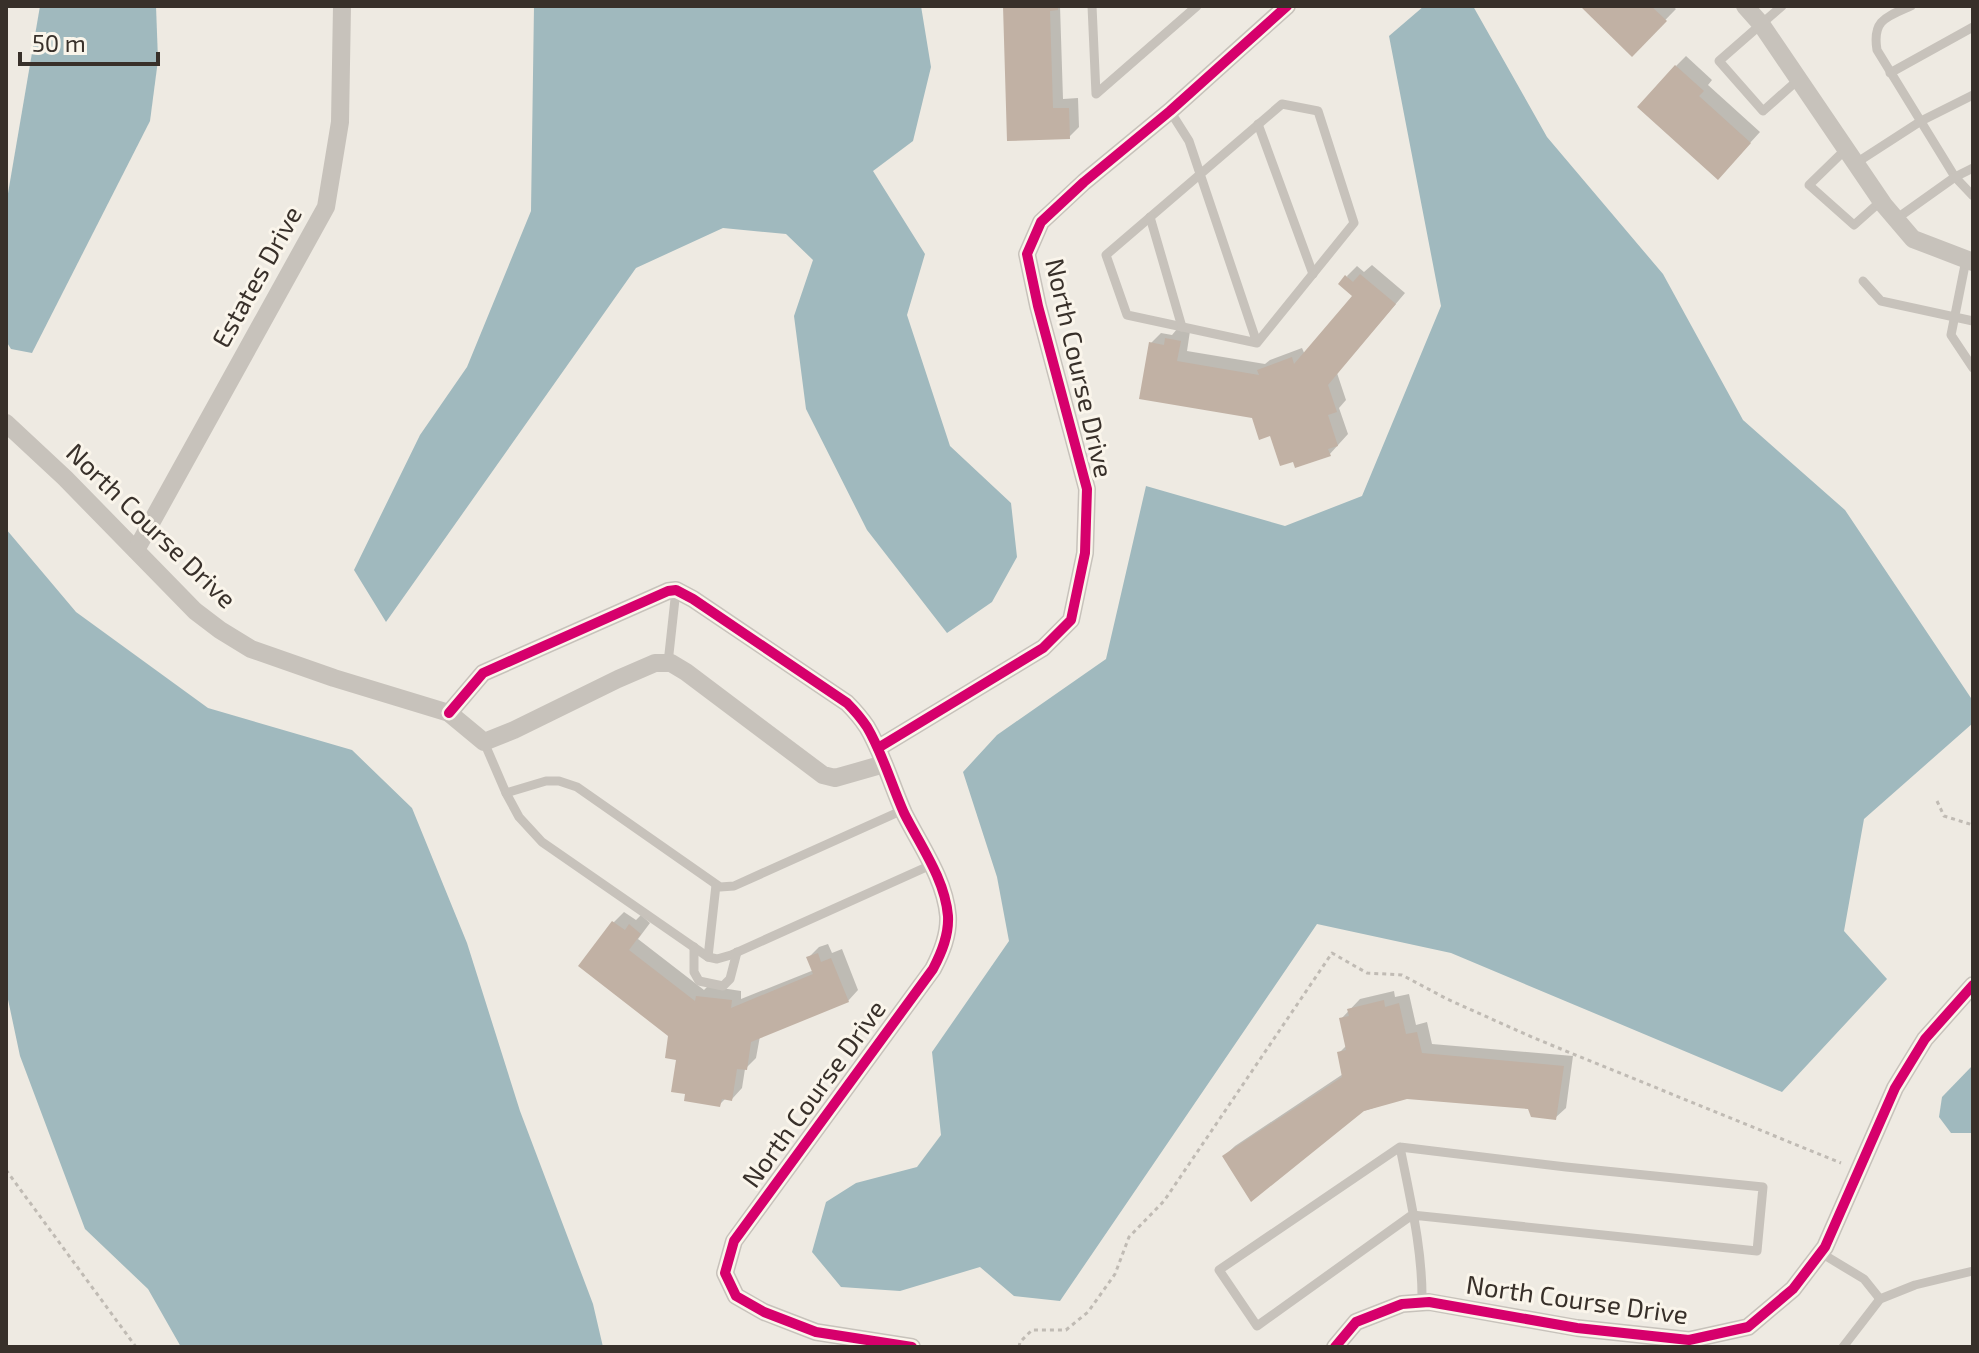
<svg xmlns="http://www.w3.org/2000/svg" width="1979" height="1353" viewBox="0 0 1979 1353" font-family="'Exo 2',sans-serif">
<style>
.water{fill:#a0b9be}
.shadow{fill:#0003}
.building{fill:#c1b1a4}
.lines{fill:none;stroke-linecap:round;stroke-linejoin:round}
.path{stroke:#c0bbb4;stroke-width:3;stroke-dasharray:4 4;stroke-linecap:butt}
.service{stroke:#c7c2bb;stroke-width:9}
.minor{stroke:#c7c2bb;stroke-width:18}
.cycleway-casing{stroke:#faf5eb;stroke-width:15}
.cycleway{stroke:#d6006c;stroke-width:10}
.labels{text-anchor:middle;stroke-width:6;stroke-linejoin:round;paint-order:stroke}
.street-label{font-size:26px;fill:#38302a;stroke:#faf5eb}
</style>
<rect width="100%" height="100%" fill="#eeeae2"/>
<g class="water">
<path d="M40,6H156L158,60L150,121L32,353L11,349L6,341V205Z"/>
<path d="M534,6H921L931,67L913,141L873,171L925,254L907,315L950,446L1011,503L1017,557L992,602L947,633L867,530L806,409L794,316L813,260L786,234L723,228L636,268L386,622L354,570L420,435L467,367L531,211Z"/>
<path d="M1424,6H1473L1547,137L1663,274L1743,420L1845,510L1973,701V723L1864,819L1844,931L1887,979L1782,1092L1451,953L1317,924L1060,1301L1014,1296L980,1267L900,1291L841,1287L812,1252L826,1202L856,1183L917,1167L941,1135L932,1052L1009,941L997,877L963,772L997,735L1106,659L1146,486L1285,526L1362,496L1441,306L1389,36Z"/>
<path d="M6,529L76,612L208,708L352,750L412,808L467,943L520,1111L593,1304L603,1347H181L148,1289L85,1229L20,1056L6,990Z"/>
<path d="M1973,1065V1133H1951L1939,1117L1942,1097Z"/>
</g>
<g class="shadow">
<path d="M1005,6H1060L1063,99L1078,98L1079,127L1069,137L1009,139Z"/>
<path d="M1583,6H1672L1676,9L1632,54Z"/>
<path d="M1686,56L1712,80L1708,85L1760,132L1728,167L1676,66Z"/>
<path d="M1372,265L1405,293L1337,373L1346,400L1339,408L1348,434L1329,455L1294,459L1253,417L1151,343L1161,333L1172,335L1177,329L1190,331L1187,351L1265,364L1270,360L1302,348L1305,355L1354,296L1347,276L1357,266L1364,272Z"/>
<path d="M624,912L636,920L641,915L650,923L638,939L704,990L708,986L741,991V999L814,970L809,957L819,947L828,944L832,953L842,949L858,990L848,1001L760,1036L756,1058L745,1069L742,1088L732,1099L726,1098L720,1104L687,1092L671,1035L581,966L614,922Z"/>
<path d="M1394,991L1395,997L1409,994L1416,1025L1427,1022L1432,1044L1573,1056L1566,1108L1555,1118L1530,1107L1407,1097L1224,1156L1235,1146L1343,1074L1339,1053L1347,1045L1341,1019L1360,999Z"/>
</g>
<g class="building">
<path d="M1003,6H1058V10L1050,11L1053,108H1069L1070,139L1007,141Z"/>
<path d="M1580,6H1651L1667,21L1632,57Z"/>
<path d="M1675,65L1704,91L1699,96L1751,143L1718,180L1637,107Z"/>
<path d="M1360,274L1396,304L1328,385L1337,412L1328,415L1338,446L1328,449L1331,456L1295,468L1293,462L1280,466L1270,436L1259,440L1252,418L1139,399L1149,342L1164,345L1165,338L1181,341L1177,361L1259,375L1257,370L1292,357L1294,364L1352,296L1338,284L1345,275L1353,282Z"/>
<path d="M612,921L625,930L629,924L641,934L629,950L695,1001L696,996L732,1000L731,1008L813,974L806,957L818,953L821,962L831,958L849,1002L751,1042L747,1070L737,1069L732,1101L722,1099L720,1107L684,1101L685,1094L671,1092L676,1060L665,1058L668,1036L578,966Z"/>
<path d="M1384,1000L1385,1007L1399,1003L1406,1034L1417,1032L1422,1053L1564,1066L1556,1120L1531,1117L1528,1109L1407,1099L1364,1111L1251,1202L1222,1156L1342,1077L1337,1052L1346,1050L1339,1018L1349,1016L1347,1009Z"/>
</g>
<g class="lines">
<g class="path">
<path d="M6,10L7,6"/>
<path d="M1937,801L1944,816L1973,825"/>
<path d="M6,1170L136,1347"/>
<path d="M1019,1347L1020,1342L1032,1330H1066L1088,1312L1115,1274L1129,1237L1164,1201L1332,953L1367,973L1402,975L1447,999L1534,1038L1841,1163"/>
</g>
<g class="service">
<path d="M1092,6L1096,94L1197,6"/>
<path d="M1782,6L1719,61L1763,111L1799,79"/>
<path d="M1911,6C1886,17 1872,20 1877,50L1955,177L1973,196"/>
<path d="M1890,73L1973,27"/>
<path d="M1170,111L1189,141L1257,343L1127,315L1106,255L1282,104L1318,111L1354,223L1257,343"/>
<path d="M1258,124L1313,274"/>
<path d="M1846,149L1809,185L1854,225L1881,201"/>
<path d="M1856,163L1921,121L1973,95"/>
<path d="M1150,217L1182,327"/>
<path d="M1896,219L1955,177L1973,168"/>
<path d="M1966,260L1951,335L1973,368"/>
<path d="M1863,281L1881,301L1973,321"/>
<path d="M668,663L676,590"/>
<path d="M484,742L506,793L519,817L542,842L708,957L717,959L731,955L931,865"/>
<path d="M506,793L546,781H559L577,787L720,887L734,886L903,810"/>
<path d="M694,947V972L699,981L723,986L730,979L737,952"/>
<path d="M708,957L716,885"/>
<path d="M1400,1147L1219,1270L1257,1326L1412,1215L1757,1251L1763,1187L1566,1167L1400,1147C1410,1198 1423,1251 1422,1303"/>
<path d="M1821,1253L1864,1279L1880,1299"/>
<path d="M1843,1347L1880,1299L1915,1285L1973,1271"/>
</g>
<g class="minor">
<path d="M1745,6L1761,24L1884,205L1913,239L1973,262"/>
<path d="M6,423L65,478L195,611L220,630L251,649L334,678L449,713L484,742L514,730L618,679L655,663H671L686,672L823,775L835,778L884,764"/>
<path d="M136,550L326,207L340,122L342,6"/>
<path d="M449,713L483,673L668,591L676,590L693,599L847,703C854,710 861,718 867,727C883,754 891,784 904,813C920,845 945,879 948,916C949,935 942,952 933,969L734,1241L725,1273L736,1296L764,1312L816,1332L912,1347"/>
<path d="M878,748L1043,648L1071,620L1085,553L1087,489L1038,306L1027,254L1041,222L1084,182L1170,111L1287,6"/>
<path d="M1335,1347L1356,1322L1402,1304L1429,1302L1577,1328L1689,1340L1748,1327L1793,1289L1825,1247L1895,1088L1925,1039L1973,985"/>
</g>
<g class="cycleway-casing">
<g id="cycleway">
<path d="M449,713L483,673L668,591L676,590L693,599L847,703C854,710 861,718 867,727C883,754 891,784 904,813C920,845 945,879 948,916C949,935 942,952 933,969L734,1241L725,1273L736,1296L764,1312L816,1332L912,1347"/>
<path d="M878,748L1043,648L1071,620L1085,553L1087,489L1038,306L1027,254L1041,222L1084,182L1170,111L1287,6"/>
<path d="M1335,1347L1356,1322L1402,1304L1429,1302L1577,1328L1689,1340L1748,1327L1793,1289L1825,1247L1895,1088L1925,1039L1973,985"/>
</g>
</g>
<use href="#cycleway" class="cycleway"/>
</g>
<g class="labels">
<g class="street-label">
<text transform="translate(257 277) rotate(-61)" y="9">Estates Drive</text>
<text transform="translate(1079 368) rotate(77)" y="9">North Course Drive</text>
<text transform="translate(151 526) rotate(44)" y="9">North Course Drive</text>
<text transform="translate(814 1094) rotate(-54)" y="9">North Course Drive</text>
<text transform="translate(1577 1300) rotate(8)" y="9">North Course Drive</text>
</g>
</g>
<rect width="1979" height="1353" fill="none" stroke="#38302a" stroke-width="16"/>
<path d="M20 52v12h138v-12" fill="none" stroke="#38302a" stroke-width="4"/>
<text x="32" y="52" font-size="24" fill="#38302a" stroke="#faf5eb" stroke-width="6" paint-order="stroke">50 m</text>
</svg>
